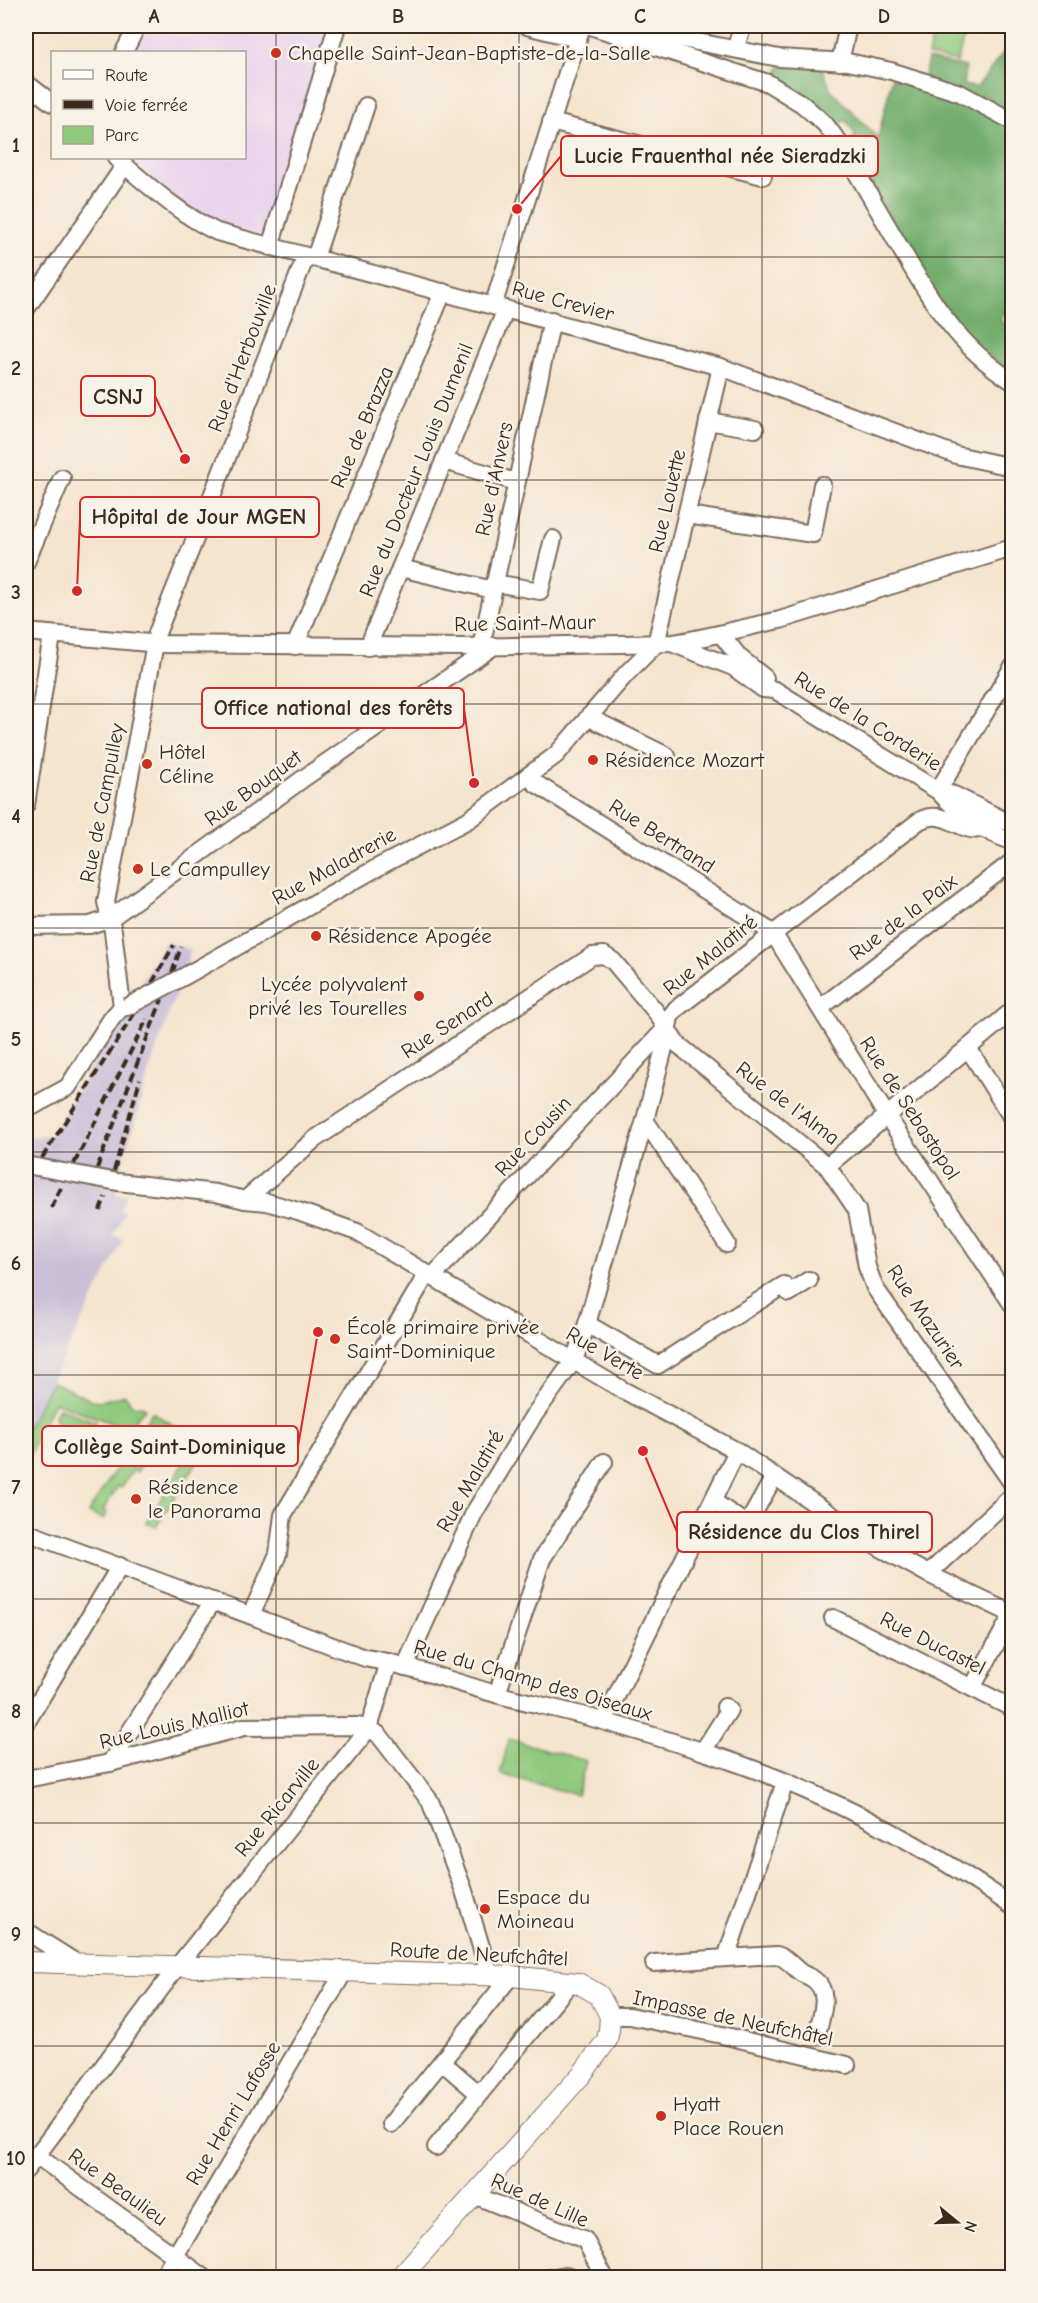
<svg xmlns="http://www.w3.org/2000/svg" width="1038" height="2303" viewBox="0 0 1038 2303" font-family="'Comic Neue',sans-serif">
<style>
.built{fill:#e9d2ed}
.industrial{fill:#c9bfd7}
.green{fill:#8ec97d;stroke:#647a4e;stroke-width:1.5}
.forest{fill:#72ad6c;stroke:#566c45;stroke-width:1.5}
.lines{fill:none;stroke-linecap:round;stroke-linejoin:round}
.minor-casing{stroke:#7c6b5c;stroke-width:20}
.major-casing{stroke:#7c6b5c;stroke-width:22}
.minor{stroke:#fff;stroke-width:16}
.major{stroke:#fff;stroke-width:20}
.rail{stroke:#3b2a1e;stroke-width:4;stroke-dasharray:9 4.5;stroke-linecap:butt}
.minor-bridge-casing{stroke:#7c6b5c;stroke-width:20;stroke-linecap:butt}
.minor-bridge{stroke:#fff;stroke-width:16}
.grid{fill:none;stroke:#3b2a1e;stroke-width:1.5;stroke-opacity:0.55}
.poi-dot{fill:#c8321e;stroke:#f7f3e8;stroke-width:2}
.labels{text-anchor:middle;stroke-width:5;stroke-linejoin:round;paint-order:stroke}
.poi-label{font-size:21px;fill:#3b2a1e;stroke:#f7f3e8;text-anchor:start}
.street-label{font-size:21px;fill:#3b2a1e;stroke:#f7f3e8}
.leader{fill:none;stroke:#d62828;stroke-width:2}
.callout-dot{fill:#d62828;stroke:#f7f3e8;stroke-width:2}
.callout{fill:#f7f3e8;stroke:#d62828;stroke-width:2}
.callout-label{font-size:22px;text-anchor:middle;font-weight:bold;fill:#3b2a1e}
.neatline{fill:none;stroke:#3b2a1e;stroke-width:2}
.grid-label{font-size:20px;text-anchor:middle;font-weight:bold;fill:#3b2a1e}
</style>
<rect width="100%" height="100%" fill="#f7f3e8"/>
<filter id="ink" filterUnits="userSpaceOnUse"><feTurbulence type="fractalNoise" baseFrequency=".0167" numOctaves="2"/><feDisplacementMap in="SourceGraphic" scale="12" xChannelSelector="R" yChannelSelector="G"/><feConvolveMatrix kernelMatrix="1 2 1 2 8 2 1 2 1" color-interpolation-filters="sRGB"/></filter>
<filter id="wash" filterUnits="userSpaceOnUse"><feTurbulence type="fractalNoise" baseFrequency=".008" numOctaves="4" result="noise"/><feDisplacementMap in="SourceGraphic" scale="24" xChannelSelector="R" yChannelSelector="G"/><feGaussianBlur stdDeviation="1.35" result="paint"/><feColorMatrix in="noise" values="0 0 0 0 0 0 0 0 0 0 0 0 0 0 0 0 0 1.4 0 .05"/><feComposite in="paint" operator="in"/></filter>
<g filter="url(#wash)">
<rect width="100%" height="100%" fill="#f5e4ce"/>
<path class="built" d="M143,26H166L165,30L186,38L191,26H333L268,238L217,223V221L196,213L161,186L129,158H244V52H130Z"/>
<path class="industrial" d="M165,942L191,950L151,1064L120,1173L115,1194L127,1196L120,1210L125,1213L113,1235L123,1240L26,1430V1173L34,1157L26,1155V1137L51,1136Z"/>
<g class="green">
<path d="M935,26H967L957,62L928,55Z"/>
<path d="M52,1382L92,1400L100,1401L125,1395L132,1405L144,1407L145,1409L135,1419L130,1430L54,1402L26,1462V1430Z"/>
<path d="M59,1408L96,1422L93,1430L81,1426L76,1434L70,1437L57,1429L55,1416Z"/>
<path d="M152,1412L201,1442L206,1448L156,1527L146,1523L190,1453L148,1426L130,1453L144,1461L137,1472L133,1470L121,1488L118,1486L103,1510L107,1512L103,1519L88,1513Z"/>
<path d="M509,1739L586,1761L577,1795L500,1774Z"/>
</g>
<path class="forest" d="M1012,41V303L1000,321L1012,327V372L976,347L935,297L854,153L849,141L856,135L845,120L837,126L818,107L775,80L782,62L821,65L831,90L878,138L892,78L924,77L928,59L966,67L963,85L977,87Z"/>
</g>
<g filter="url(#ink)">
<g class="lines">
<g class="minor-casing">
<g id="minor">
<path d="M527,26L578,39"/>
<path d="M590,26L768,83L802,104L825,124L840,144C859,177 879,211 898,244C930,299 957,346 1012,381"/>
<path d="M633,40L646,32L779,58L848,62L891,71L960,93L1012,121"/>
<path d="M738,40L743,26"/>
<path d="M124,52L137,26"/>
<path d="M840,62L848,26"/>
<path d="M26,83L52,103"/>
<path d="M551,122L763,176"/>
<path d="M116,158C148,185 179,214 217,232L721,367L956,455L1012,467"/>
<path d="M270,247L337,26"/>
<path d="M315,258L366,106"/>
<path d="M493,306L582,26"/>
<path d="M26,309L125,165"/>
<path d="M708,421L755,429"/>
<path d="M444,461L516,482"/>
<path d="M687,515L813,534L822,485"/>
<path d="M26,562L62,478"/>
<path d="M400,568L493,590"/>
<path d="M494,583L540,591L553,539"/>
<path d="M26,632L160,644L460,647L673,643C709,638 744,627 780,620L1012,548"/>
<path d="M721,634L739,657L765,678"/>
<path d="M656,644L721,367"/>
<path d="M674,644L733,667L763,689L775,690L938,791C956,811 986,834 1012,841"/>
<path d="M295,646L443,292"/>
<path d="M368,647L506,309"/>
<path d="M481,647L552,320"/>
<path d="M588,717L667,756"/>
<path d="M529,775L535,783L773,933L887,1116L1012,1304"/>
<path d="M938,791L1012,668"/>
<path d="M941,792L954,795L1005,821"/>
<path d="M26,805L52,635"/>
<path d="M26,926L90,925L111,918L304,778L494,646"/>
<path d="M185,976L382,865L468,820L556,755L626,674L656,644"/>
<path d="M122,1007L113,931L106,902L157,633L201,524L306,256"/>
<path d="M820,1008L1012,862"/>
<path d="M968,1048L1012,1118"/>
<path d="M26,1110L68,1087L112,1018L122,1007H127"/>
<path d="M645,1120L727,1244"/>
<path d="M827,1166L1012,1011"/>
<path d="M118,1182L216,1193L245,1200L267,1202L298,1211L357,1232L621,1389L737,1451L879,1547L928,1574L1012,1614"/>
<path d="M245,1200L315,1139L592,956L604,955L613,961L656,1012L676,1043L827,1166L857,1210L867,1267L875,1288L1012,1483"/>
<path d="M432,1277L667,1027"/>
<path d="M587,1324L658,1365L784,1285L789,1293L809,1280"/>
<path d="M713,1501L747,1525L774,1477"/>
<path d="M26,1532L365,1658C410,1665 453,1682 496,1694C533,1704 570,1711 606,1722C675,1742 745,1763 812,1793C882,1824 949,1862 1012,1906"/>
<path d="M928,1574L1012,1496"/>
<path d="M251,1615L278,1554L283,1515L427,1274"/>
<path d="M833,1618L1012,1708"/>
<path d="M405,1667L474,1513L532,1418L574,1360L587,1324L645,1120L663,1052L670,1017L676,1009L919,821C944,807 960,833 979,829C987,827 993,821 1002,820"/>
<path d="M972,1688L1012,1615"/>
<path d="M497,1694L542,1559L604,1462"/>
<path d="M604,1721L737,1451"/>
<path d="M26,1723L120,1566"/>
<path d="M703,1751L729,1710L725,1707"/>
<path d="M110,1763L213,1601"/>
<path d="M26,1779L110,1763L244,1727L356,1726L369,1728L379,1735L430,1801L464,1891L490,1976"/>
<path d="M26,1931L78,1964"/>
<path d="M726,1958L777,1955C787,1958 792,1966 800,1972C804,1975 809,1976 813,1979C831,1991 822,2015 817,2033"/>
<path d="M654,1963L726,1958L785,1782"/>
<path d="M610,2016H630L722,2035L847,2065"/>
<path d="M442,2062L479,2094"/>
<path d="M391,2124L511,1976"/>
<path d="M436,2147L571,1982"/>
<path d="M36,2155L205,2278"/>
<path d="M26,2170L177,1967L369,1728L389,1662"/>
<path d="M474,2195L585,2240L605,2278"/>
<path d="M162,2278L344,1972"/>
<path d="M549,2278L566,2275L576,2278"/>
</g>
</g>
<g class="major-casing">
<path id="major" d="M26,1962L511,1976L578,1983L599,1995L610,2016L609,2030L607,2040L582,2074L400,2278"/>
</g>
<use href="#minor" class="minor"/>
<use href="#major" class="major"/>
<g class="rail">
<path d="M172,973L181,947"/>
<path d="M152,983L174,945"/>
<path d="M42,1158L134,1014"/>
<path d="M74,1164L147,1019"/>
<path d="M97,1168L162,999"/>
<path d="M114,1171L140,1079"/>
<path d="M26,1190L31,1179"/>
<path d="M51,1208L63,1184"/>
<path d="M100,1211L105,1197"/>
</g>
<g class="minor-bridge-casing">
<g id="minor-bridge">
<path d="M127,1007L185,976"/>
<path d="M26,1165L118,1182"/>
</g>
</g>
<use href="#minor-bridge" class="minor-bridge"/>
</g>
</g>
<path class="grid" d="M276,26V2278M519,26V2278M762,26V2278M26,257H1012M26,480H1012M26,704H1012M26,928H1012M26,1152H1012M26,1375H1012M26,1599H1012M26,1823H1012M26,2046H1012"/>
<g class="poi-dot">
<circle cx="276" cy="53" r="6"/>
<circle cx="593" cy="760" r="6"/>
<circle cx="147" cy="764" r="6"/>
<circle cx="138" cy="869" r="6"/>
<circle cx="316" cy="936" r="6"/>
<circle cx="419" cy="996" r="6"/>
<circle cx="335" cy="1339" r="6"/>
<circle cx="136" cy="1499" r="6"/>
<circle cx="485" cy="1909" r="6"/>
<circle cx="661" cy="2116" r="6"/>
</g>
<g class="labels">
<g class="poi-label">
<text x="288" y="60">Chapelle Saint-Jean-Baptiste-de-la-Salle</text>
<text x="159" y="759">Hôtel<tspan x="159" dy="24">Céline</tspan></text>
<text x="605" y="767">Résidence Mozart</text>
<text x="150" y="876">Le Campulley</text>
<text x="328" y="943">Résidence Apogée</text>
<text x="407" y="991" text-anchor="end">Lycée polyvalent<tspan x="407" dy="24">privé les Tourelles</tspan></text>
<text x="347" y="1334">École primaire privée<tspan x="347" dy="24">Saint-Dominique</tspan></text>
<text x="148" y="1494">Résidence<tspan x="148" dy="24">le Panorama</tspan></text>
<text x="497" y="1904">Espace du<tspan x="497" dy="24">Moineau</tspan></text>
<text x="673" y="2111">Hyatt<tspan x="673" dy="24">Place Rouen</tspan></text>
</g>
<g class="street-label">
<text transform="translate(563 301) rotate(15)" y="7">Rue Crevier</text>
<text transform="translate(242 358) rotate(-69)" y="7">Rue d'Herbouville</text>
<text transform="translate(362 427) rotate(-67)" y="7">Rue de Brazza</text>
<text transform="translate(416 470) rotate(-68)" y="7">Rue du Docteur Louis Dumenil</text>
<text transform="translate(494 479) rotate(-78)" y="7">Rue d'Anvers</text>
<text transform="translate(667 501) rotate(-77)" y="7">Rue Louette</text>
<text transform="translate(525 623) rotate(-1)" y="7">Rue Saint-Maur</text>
<text transform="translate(868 721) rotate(32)" y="7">Rue de la Corderie</text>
<text transform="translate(253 788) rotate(-36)" y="7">Rue Bouquet</text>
<text transform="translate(102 803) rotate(-79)" y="7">Rue de Campulley</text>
<text transform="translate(662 836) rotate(32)" y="7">Rue Bertrand</text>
<text transform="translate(334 866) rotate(-29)" y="7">Rue Maladrerie</text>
<text transform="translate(903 917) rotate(-37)" y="7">Rue de la Paix</text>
<text transform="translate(710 955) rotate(-39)" y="7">Rue Malatiré</text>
<text transform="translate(447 1025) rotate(-33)" y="7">Rue Senard</text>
<text transform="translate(788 1103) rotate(37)" y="7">Rue de l'Alma</text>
<text transform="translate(910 1108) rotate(57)" y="7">Rue de Sebastopol</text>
<text transform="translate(533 1136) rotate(-47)" y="7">Rue Cousin</text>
<text transform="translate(926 1317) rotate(56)" y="7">Rue Mazurier</text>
<text transform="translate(605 1353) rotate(30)" y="7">Rue Verte</text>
<text transform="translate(470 1481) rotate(-60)" y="7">Rue Malatiré</text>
<text transform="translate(933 1643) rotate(27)" y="7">Rue Ducastel</text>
<text transform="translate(533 1680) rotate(16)" y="7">Rue du Champ des Oiseaux</text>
<text transform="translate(174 1725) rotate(-13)" y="7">Rue Louis Malliot</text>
<text transform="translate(277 1807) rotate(-51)" y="7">Rue Ricarville</text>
<text transform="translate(479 1954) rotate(3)" y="7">Route de Neufchâtel</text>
<text transform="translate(733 2018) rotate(12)" y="7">Impasse de Neufchâtel</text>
<text transform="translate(233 2113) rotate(-59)" y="7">Rue Henri Lafosse</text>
<text transform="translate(118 2187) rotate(36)" y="7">Rue Beaulieu</text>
<text transform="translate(540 2200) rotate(24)" y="7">Rue de Lille</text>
</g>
</g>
<path class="leader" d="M517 209L561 156M185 459L155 396M77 591L80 517M474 783L464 708M318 1332L298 1446M643 1451L677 1532"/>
<g class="callout-dot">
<circle cx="517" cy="209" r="6"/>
<circle cx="185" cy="459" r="6"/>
<circle cx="77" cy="591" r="6"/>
<circle cx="474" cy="783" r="6"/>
<circle cx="318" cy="1332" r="6"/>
<circle cx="643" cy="1451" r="6"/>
</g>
<g class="callout">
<rect x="561" y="136" width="317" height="40" rx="6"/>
<rect x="81" y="376" width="74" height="40" rx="6"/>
<rect x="80" y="497" width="239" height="40" rx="6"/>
<rect x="202" y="688" width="262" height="40" rx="6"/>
<rect x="42" y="1426" width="256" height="40" rx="6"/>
<rect x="677" y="1512" width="255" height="40" rx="6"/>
</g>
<g class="callout-label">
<text x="720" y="163">Lucie Frauenthal née Sieradzki</text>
<text x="118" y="404">CSNJ</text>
<text x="199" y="524">Hôpital de Jour MGEN</text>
<text x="333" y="715">Office national des forêts</text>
<text x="170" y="1454">Collège Saint-Dominique</text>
<text x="804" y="1539">Résidence du Clos Thirel</text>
</g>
<rect width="1038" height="2303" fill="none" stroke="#f7f3e8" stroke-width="66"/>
<rect x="51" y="51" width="195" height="108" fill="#f7f3e8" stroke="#aca397" stroke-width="1.5"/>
<rect x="63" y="70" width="30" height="9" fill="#ffffff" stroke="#aca397" stroke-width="1.5"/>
<text x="105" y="81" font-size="18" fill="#3b2a1e">Route</text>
<rect x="63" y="100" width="30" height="9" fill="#3b2a1e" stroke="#aca397" stroke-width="1.5"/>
<text x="105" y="111" font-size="18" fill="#3b2a1e">Voie ferrée</text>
<rect x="63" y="126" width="30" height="18" fill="#8ec97d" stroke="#aca397" stroke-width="1.5"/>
<text x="105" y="141" font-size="18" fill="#3b2a1e">Parc</text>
<g transform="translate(957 2222) rotate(109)" stroke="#f7f3e8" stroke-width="4.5" paint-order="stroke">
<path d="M0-4.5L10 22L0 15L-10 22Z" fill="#3b2a1e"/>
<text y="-9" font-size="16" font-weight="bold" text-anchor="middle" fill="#3b2a1e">N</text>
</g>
<rect x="33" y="33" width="972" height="2237" class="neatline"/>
<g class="grid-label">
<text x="154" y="23">A</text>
<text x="398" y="23">B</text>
<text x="640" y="23">C</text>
<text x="884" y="23">D</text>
<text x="16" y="152">1</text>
<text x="16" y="375">2</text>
<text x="16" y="599">3</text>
<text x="16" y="823">4</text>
<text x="16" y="1046">5</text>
<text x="16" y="1270">6</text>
<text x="16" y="1494">7</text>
<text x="16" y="1718">8</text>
<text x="16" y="1941">9</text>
<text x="16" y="2165">10</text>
</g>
</svg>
